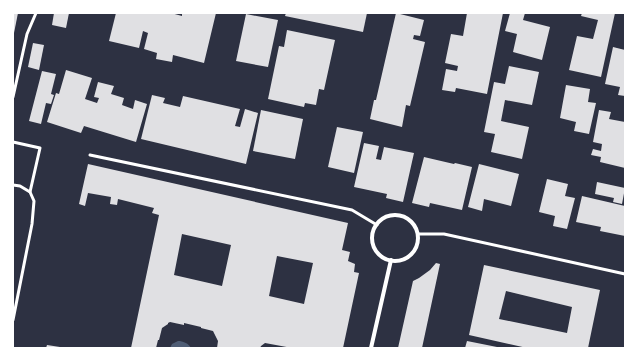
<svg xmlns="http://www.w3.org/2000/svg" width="638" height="361" viewBox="0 0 638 361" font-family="Karla,sans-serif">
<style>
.water{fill:#4f5d75}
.building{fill:#e0e0e3;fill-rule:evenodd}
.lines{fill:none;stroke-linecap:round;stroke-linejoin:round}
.service{stroke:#fff;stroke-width:3}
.minor{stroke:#fff;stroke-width:4}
</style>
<rect width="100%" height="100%" fill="#2d3142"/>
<path class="water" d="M178,341C183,341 188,343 191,348H170L172,344Z"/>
<g class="building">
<path d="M13,13H18L14,33H13Z"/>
<path d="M54,13H69L66,28L52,25Z"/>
<path d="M116,13H171L182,16V13H216L204,63L173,55L172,62L156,59L157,53L144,49L148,33L143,31L139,48L109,41Z"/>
<path d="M286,13H367L363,32L285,16Z"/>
<path d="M396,13L424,20L420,36L414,35L413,39L425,42L410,106L406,105L402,127L370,119L374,100H376Z"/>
<path d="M467,13H503L487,94L456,88L455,92L442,90L446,69L457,71L458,66L445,63L451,34L463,36Z"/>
<path d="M510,13H525L523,20L550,27L542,60L513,52L517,34L505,31Z"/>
<path d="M582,13H615L601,77L569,70L577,36L593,39L598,20L581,16Z"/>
<path d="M246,14L278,20L268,67L236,61Z"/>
<path d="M287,30L335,40L324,90L319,89L316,105L305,103L304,107L268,99L279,46L284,47Z"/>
<path d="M33,43L44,45L39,70L28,67Z"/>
<path d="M613,47L625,50V96L618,95L620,87L605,84Z"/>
<path d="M509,66L539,72L532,105L505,100L501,121L529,127L522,159L491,152L495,134L484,132L494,82L505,84Z"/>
<path d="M66,70L92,78L85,99L97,103L99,98L94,97L98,82L114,86L111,94L124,98L122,105L133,109L135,100L147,104L136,142L84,126L81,133L47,122L56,93L59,94Z"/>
<path d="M42,71L56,74L51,94L54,95L51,104L46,103L41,124L29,121Z"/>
<path d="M566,85L590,89L588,102L596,103L589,134L574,131L576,122L560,118Z"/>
<path d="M152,95L165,98L163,103L180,107L183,96L240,109L235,126L240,127L245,109L258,113L246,164L141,139Z"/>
<path d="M261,110L303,119L295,159L253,151Z"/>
<path d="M599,110L611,112L609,119L625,122V168L600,162L601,157L591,155L593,149L601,151L602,144L593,142Z"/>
<path d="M337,127L363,132L354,173L328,167Z"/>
<path d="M364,143L379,146L376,159L381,160L384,147L414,153L403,202L386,198L387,194L354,187Z"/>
<path d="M424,157L454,164L455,163L472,167L462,210L430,203L429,207L412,203Z"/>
<path d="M88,164L348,223L342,250L350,252L348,261L355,264L354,272L359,273L343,348H292L265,343L261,346L260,348H217L218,341L213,331L201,328V327L184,323V325L170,322L168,323V324L162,328L159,340H158L156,348H131L159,215L152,213L154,208L118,199L117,205L110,204L111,197L88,193L85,206L79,204ZM182,234L231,245L222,286L174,275ZM277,256L313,263L304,304L269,296Z"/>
<path d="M479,164L519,174L511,206L484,199L482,211L468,207Z"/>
<path d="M547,179L568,184L565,196L575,198L567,229L553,226L555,216L539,212Z"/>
<path d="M597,182L625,188L622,204L613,202L614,198L595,194Z"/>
<path d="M582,196L625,206V236L600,231L601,227L576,222Z"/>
<path d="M436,263L440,264L422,348H398L413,281L419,278L430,270Z"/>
<path d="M484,265L600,290L588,348H527L469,335ZM506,291L572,307L567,333L499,319Z"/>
<path d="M467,341L497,347V348H465Z"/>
<path d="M47,345L60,347V348H46Z"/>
</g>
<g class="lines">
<g class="service">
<path d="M13,97L27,34L36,13"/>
<path d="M13,142L40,148L30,192"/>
<path d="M90,155L352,210L377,225"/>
<path d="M13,185L20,186L30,192L34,201L32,224L13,320"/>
<path d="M418,234H444L625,274"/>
</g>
<g class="minor">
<circle cx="395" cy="238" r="23"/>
<path d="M371,348L391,260"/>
</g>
</g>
<rect width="638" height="361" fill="none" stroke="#ffffff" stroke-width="28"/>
</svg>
